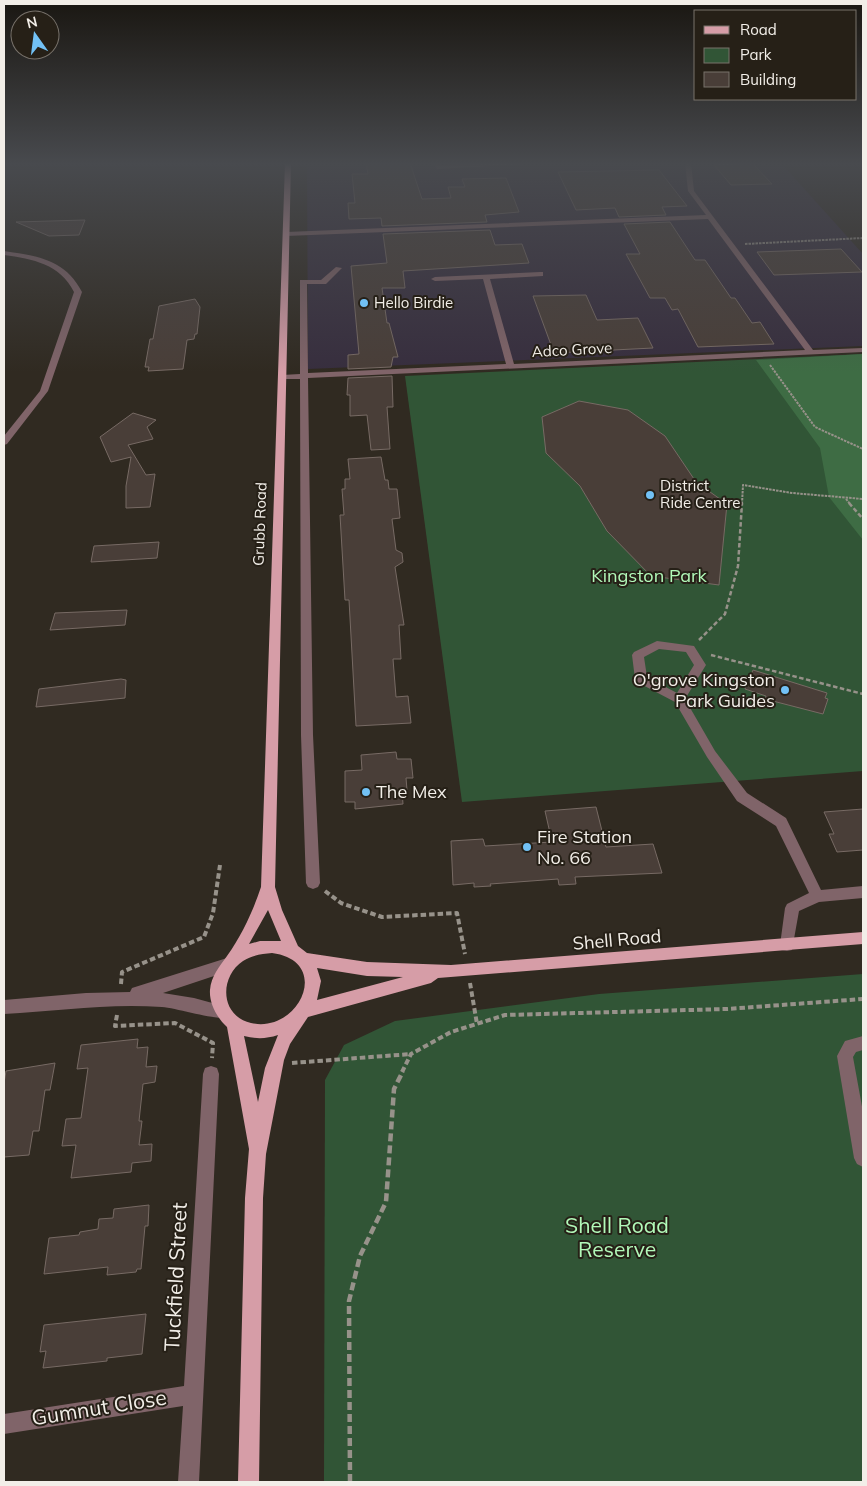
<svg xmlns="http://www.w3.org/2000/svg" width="867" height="1486" viewBox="0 0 867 1486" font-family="Mulish,sans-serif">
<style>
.industrial{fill:#372e3e}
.green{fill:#315536}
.forest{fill:#3e6c44}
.building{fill:#493e38;stroke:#776a64}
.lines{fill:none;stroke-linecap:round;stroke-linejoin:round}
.path-far3{stroke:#97928a;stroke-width:2;stroke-dasharray:2.5 1;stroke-linecap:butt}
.path-far2{stroke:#97928a;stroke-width:2.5;stroke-dasharray:4.5 2.5;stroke-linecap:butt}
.path-far1{stroke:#97928a;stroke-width:4;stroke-dasharray:5.5 3;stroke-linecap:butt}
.path{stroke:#97928a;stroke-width:4.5;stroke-dasharray:8 4;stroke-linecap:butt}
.minor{fill:#806469;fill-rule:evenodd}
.major{fill:#d69da7;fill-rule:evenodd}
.poi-dot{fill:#72c1f5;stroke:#262017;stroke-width:2}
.labels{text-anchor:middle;stroke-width:4;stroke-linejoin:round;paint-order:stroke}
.far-poi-label{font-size:15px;fill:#f2eee8;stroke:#262017;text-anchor:start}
.far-street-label{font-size:15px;fill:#f2eee8;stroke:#262017}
.park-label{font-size:18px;fill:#b2f9b9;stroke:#262017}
.poi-label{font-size:18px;fill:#f2eee8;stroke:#262017;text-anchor:start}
.street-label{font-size:18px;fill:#f2eee8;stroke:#262017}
.near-park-label{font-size:21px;fill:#b2f9b9;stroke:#262017}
.near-street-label{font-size:21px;fill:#f2eee8;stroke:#262017}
</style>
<rect width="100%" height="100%" fill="#302a21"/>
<path class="industrial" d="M307,163H781L863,254V346L308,369Z"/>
<g class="green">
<path d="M863,354V771L462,802L405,376Z"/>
<path d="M863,974V1482H324L325,1080L344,1045L395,1021L599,994Z"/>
</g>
<path class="forest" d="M863,354V540L829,497L820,448L756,360Z"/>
<g class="building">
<path d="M366,163H410L422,199L451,198L448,187H465L462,179L506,178L519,212L485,215L487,222L382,226L381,218L349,219L348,203H355L352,174H368Z"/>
<path d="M752,163L772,184L731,185L714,165Z"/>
<path d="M659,170L687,206L662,207L666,215L619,217L615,208L576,210L558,172Z"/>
<path d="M85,220L79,235L49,236L16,222Z"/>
<path d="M670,222L695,260H705L731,298H735L752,323L760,322L774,344L698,347L678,309L672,310L665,298H650L626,254H640L624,224Z"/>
<path d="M490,230L495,245L522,244L529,263L403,271L405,288H382L387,323H389L398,357H393L391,367L348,369V355L359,354L351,266L387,263L383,234Z"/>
<path d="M841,249L862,272L774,275L757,252Z"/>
<path d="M586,295L597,320L638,318L653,348L554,353L533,296Z"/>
<path d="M195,299L200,307L197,334H195L194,339L187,340L183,369L148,371L149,367H145L150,339H153L159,306Z"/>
<path d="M392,376L393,407H387L390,449L371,450L367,415L350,416V395H347L348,378Z"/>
<path d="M579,401L628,410L665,436L696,482L727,504L719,585L651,576L607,531L580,486L546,453L542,417Z"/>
<path d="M133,413L156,420L147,427L153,439L128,445L146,475L155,474L150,507L126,508V486L131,457L111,462L100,437Z"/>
<path d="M381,457L385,480H388L389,489H397L400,518L392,519L396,550L402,553L403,562L395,567L404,625H399L401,659H393L396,697L408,696L411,723L356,726L349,600H345L340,515H344L342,489H345V479H350L348,459Z"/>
<path d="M159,542L157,558L91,562L94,546Z"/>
<path d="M127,610L125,625L50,630L55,613Z"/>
<path d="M753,670L827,693L825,698L828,699L823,714L765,699L766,696L745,689Z"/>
<path d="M121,679L126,680L125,698L36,707L39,689Z"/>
<path d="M396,752L397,759H411L413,778H406L407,790L402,791L403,804L355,809V802H345V771L362,770L361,755Z"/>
<path d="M596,807L606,847L653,844L662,873L575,877L576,884L559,885L558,879L490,884L491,886L474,887V883L453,885L451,841L483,839L485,846L552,842L545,811Z"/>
<path d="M863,809V850L837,852L829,834H834L824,812Z"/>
<path d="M138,1039L137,1048L148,1047L146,1067L157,1066L155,1082L143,1084L139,1121H142L139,1145L152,1144L151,1161L132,1163L131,1172L71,1178L76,1145L62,1146L66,1119L81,1118L88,1068L77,1069L81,1045Z"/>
<path d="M55,1063L50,1090H45L39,1131H33L29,1155L4,1157V1083L6,1071Z"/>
<path d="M149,1205L148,1226H145L141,1269H137L136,1272L107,1275L108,1267L44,1274L49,1238L79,1235L80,1232L98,1229L99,1219L113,1218L114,1209Z"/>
<path d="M146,1314L142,1354L107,1358V1361L43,1368L46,1351L40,1352L44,1325Z"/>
</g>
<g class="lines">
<g class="path-far3">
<path d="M745,244L863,238"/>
<path d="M770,365L815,427L863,449"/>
<path d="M846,499L850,504"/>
<path d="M742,504L743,485L792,493L863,499"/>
</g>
<g class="path-far2">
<path d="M849,503L863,519"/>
<path d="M699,640L725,614L738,566L742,503"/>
<path d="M711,655L863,694"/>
</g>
<g class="path-far1">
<path d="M325,891L341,903L382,917L457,913L465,954"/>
<path d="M470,983L477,1024"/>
<path d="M121,984L122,972L204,937L213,913L220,865"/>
<path d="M117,1015L115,1026L175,1023L213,1043L212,1058"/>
<path d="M292,1063L411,1054"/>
<path d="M402,1072L411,1054L451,1032L505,1015L727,1009L863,999"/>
</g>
<path class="path" d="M350,1482L349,1301L360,1256L386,1202L394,1089L403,1071"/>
<g class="minor">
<path d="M433,163L439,165L544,163L437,169Z"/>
<path d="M685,163H691L694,191L813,350L863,348V352L308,378L313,735L320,883L318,887L313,889L308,887L306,883L301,735L300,379H282L278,377L282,375L300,374V280H321L336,267L342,268L326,284H307L308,373L506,364L483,279L435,281L431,279L435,277L540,272H543V276L490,279L514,364L805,350L708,219L286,236L283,234L286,232L706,215L688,191Z"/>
<path d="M4,251C37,256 65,259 82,292L48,391L7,444L4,445V436L40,391L74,292C60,264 33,259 4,255Z"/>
<path d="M657,641L694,646L706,665L685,699L715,751L747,793L786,818L821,890L863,886V898L819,902L799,911L792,950L787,951L782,950L780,945L785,908L787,904L809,893L776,826L737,801L707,757L675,702L637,682L635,679L632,655L634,652ZM659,649L686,652L694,665L677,693L647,677L644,657Z"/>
<path d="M227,958L232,960L235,965L232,970L163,993L194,998L227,1007L229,1012L227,1017C217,1021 177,1008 162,1007C109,1003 57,1011 4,1014V1000L86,993L130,992L132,988Z"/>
<path d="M863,1036V1050L856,1052L853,1057L863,1112V1167L857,1164L854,1158L837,1056L845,1041Z"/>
<path d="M211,1066L217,1068L219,1074L199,1482H178L183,1406L4,1434V1414L184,1386L203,1074L205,1068Z"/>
</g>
<path class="major" d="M285,163H291L275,887L282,910L298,946L307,953L367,962L451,965L863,932V944L438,978L431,983L308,1017L290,1044L284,1060L266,1154L263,1198L259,1482H238L245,1198L249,1149L227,1027C217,1018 209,1003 210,990C211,976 220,966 227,956C242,935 253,911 261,887ZM268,910L281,941H260L249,944ZM272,953C333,961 299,1034 251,1023C220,1016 219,977 243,961C252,955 262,954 272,953ZM317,968L367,976L403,977L317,1000L321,981ZM278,1035L265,1068L258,1102L244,1036C256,1039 266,1039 278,1035Z"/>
</g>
<linearGradient id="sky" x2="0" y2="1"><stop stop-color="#1a1712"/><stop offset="0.44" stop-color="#484a4e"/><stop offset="1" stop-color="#484a4e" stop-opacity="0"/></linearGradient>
<rect width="867" height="372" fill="url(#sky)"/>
<g class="poi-dot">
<circle cx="364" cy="303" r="5"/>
<circle cx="650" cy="495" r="5"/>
<circle cx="785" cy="690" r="5"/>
<circle cx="366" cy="792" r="5"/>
<circle cx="527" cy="847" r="5"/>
</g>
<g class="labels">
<g class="far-poi-label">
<text x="374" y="308">Hello Birdie</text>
<text x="660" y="491">District<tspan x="660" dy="17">Ride Centre</tspan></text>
</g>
<g class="far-street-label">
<text transform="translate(572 350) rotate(-3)" y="5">Adco Grove</text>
<text transform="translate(260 524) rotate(-88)" y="5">Grubb Road</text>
</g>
<g class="park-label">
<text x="649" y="582">Kingston Park</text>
</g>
<g class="poi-label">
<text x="775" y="686" text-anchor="end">O'grove Kingston<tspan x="775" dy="21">Park Guides</tspan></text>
<text x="376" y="798">The Mex</text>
<text x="537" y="843">Fire Station<tspan x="537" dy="21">No. 66</tspan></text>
</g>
<g class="street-label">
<text transform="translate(617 940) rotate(-5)" y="6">Shell Road</text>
</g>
<g class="near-park-label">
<text x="617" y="1233">Shell Road<tspan x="617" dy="24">Reserve</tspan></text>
</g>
<g class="near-street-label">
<text transform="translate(176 1277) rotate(-87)" y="7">Tuckfield Street</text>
<text transform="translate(99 1408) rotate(-9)" y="7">Gumnut Close</text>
</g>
</g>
<rect width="867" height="1486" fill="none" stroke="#f2eee8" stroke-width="10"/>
<rect x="694" y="10" width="162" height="90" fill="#262017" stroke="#78726b"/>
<rect x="704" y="26" width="25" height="8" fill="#d69da7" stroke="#78726b"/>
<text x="740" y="35" font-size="15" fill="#f2eee8">Road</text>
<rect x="704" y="48" width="25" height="15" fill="#315536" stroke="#78726b"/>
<text x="740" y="60" font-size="15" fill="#f2eee8">Park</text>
<rect x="704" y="72" width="25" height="15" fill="#493e38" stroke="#78726b"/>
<text x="740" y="85" font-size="15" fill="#f2eee8">Building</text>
<g transform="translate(35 35) rotate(346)"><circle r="24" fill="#262017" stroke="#78726b"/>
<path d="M0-4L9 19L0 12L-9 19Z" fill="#72c1f5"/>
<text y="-8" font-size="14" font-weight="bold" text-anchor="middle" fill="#f2eee8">N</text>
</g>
</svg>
